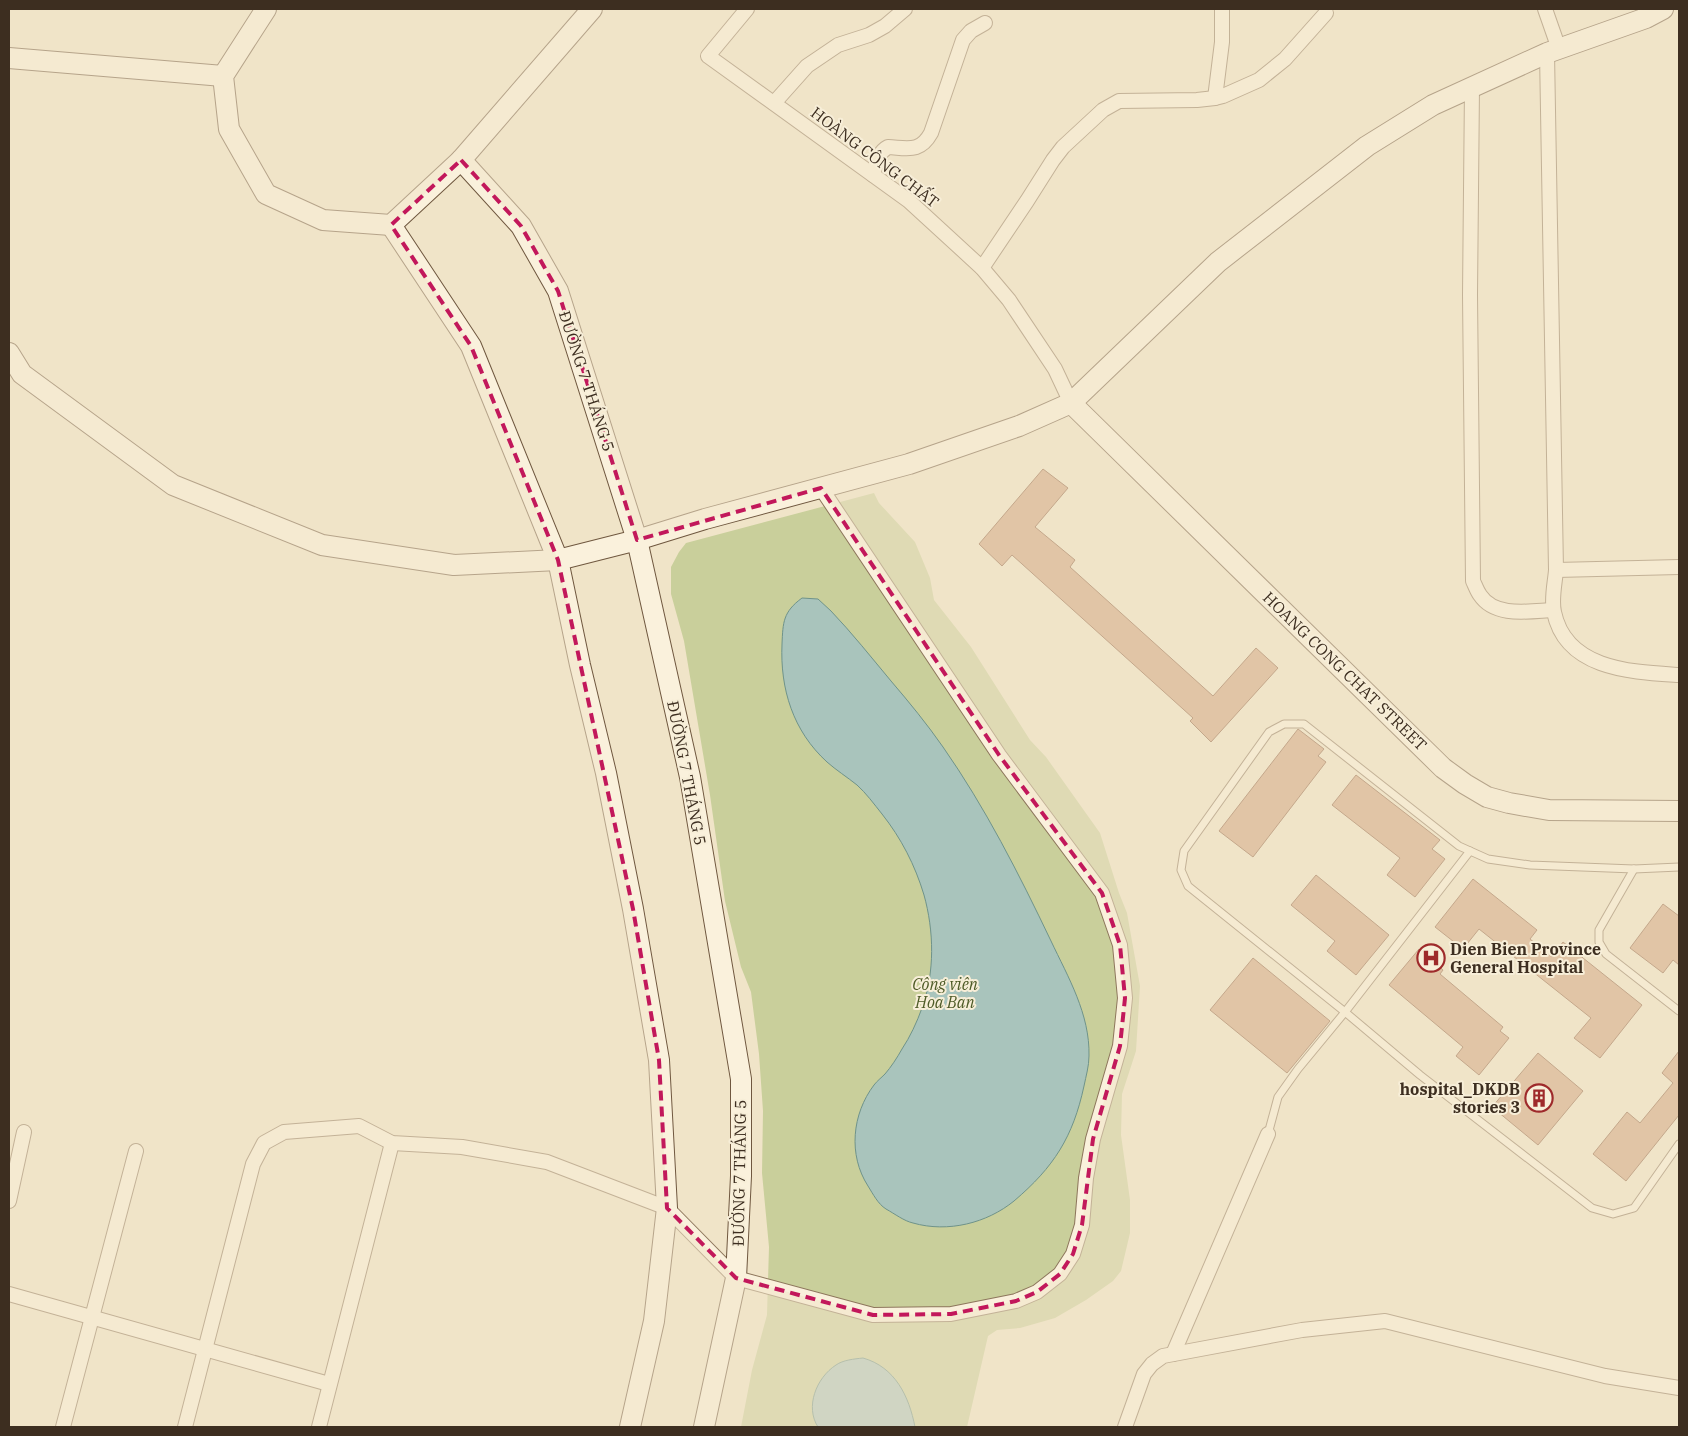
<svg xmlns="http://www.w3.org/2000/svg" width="1688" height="1436" viewBox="0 0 1688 1436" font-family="'IBM Plex Serif',serif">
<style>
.green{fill:#c9cf9b}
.water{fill:#a9c4bc;stroke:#6f938a}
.building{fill:#cf9f7d;stroke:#8d5f41}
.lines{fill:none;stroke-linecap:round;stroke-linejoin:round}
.lane-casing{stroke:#8d765c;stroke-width:9}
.street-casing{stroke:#8d765c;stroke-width:16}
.secondary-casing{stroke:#6f573f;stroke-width:22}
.lane{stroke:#faf1dc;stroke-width:7}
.street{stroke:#faf1dc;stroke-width:14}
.secondary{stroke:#faf1dc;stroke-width:20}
.marked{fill:none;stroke:#c2185b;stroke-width:4;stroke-dasharray:10 6;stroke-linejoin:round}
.labels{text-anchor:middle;stroke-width:4;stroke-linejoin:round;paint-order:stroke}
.street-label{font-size:16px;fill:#3d2e20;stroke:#f7eed8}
.poi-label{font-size:16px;font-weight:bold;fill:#3d2e20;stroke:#f7eed8;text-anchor:start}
.park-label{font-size:16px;font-style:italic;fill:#4d5a26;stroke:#f7eed8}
</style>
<rect width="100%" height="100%" fill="#f0e4c8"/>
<path class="green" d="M874,493L879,503L915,542L930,578L934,600L971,647L1030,740L1046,757L1100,833L1119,893L1127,913L1140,986L1136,1051L1122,1094L1121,1135L1130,1200V1233L1121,1271L1113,1281L1086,1300L1055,1318L1020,1328L997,1330L988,1336L967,1427H741L752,1370L767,1315L769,1247L762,1173L763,1111L759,1054L751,992L741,967L725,901L710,795L684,641L671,594V567L679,552L686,543Z"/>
<g class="water">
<path d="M802,598L818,599L831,611C852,633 871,657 891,681C909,702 927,724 943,747C985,807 1019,874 1051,941C1068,977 1090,1014 1089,1056C1089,1066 1086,1076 1084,1086C1073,1137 1054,1167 1014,1201C987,1223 948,1233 913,1223C904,1221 895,1214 886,1209C878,1204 873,1194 868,1186C848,1155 852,1114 874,1085C877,1081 881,1078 885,1074C891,1067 897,1058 902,1049C910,1037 917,1022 922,1008C935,972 934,931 924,895C915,865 901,838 882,814C874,804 866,793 857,785C847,777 836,770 827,762C793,731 780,689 782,644C783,622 783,612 802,598Z"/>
<path d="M863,1358C895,1367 909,1396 915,1427H818C805,1407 816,1378 836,1365C843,1360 854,1359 863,1358Z"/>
</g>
<g class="building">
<path d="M1043,469L1068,488L1035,527L1075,560L1070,567L1213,696L1256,648L1278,668L1211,742L1190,721L1193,718L1012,555L1002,566L979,544Z"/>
<path d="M1298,729L1324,749L1318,756L1326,762L1253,857L1219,831Z"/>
<path d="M1356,775L1440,840L1432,849L1445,859L1415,897L1387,875L1400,858L1332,805Z"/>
<path d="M1316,875L1389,935L1356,975L1327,951L1335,941L1291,905Z"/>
<path d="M1473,879L1537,930L1530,939L1552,957L1563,942L1642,1005L1600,1058L1574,1038L1591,1018L1479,929L1463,949L1435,927Z"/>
<path d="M1663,904L1679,916V965L1673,960L1663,973L1630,948Z"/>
<path d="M1419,949L1443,970L1440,974L1503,1027L1500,1031L1509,1038L1479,1075L1456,1056L1463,1047L1389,985Z"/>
<path d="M1253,958L1330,1021L1287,1073L1210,1010Z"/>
<path d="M1679,1051V1115L1626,1181L1593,1154L1627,1112L1640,1123L1673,1083L1662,1073Z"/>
<path d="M1538,1053L1583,1091L1538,1145L1492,1107Z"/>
</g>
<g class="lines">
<g class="lane-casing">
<g id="lane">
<path d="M1679,867L1634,869L1530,865L1488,859L1459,846L1304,724H1284L1269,732L1184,851L1181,870L1188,886L1345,1012L1420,1075L1592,1208L1613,1214L1634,1208L1679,1144"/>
<path d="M1634,869L1599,930V942L1606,954L1679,1011"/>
<path d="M1268,1134L1278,1097L1298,1069L1345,1012L1470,851"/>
</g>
</g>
<g class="street-casing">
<g id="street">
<path d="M747,9L708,56L909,201L982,268L1009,300L1055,369L1071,403"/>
<path d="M1545,9L1559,49"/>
<path d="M1547,53L1556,570C1555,583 1551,599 1554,612C1566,670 1632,672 1679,675"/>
<path d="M1472,87L1470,295L1473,581C1475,585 1477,591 1480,595C1495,618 1530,611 1553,610"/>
<path d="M1215,98L1222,42V9"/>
<path d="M774,103L807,66L838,45L869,35L885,26L905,9"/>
<path d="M873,175C876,165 878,152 888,147C908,148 920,153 931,133L963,40L971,31L985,23"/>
<path d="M982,268L1027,201L1053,160L1063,147L1103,110L1119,101L1197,100L1215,98L1223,96L1259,80L1285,59L1326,13"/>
<path d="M1556,570L1679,567"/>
<path d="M9,1201L24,1132"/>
<path d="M9,1294L329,1384"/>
<path d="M1173,1354L1268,1134"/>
<path d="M63,1427L136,1151"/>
<path d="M185,1427L253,1164L264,1143L284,1132L359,1126L392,1143L462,1147L547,1162L667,1208L736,1278L873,1315L951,1314L1016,1301L1037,1292L1060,1274L1073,1254L1082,1225L1086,1178L1093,1139L1120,1046L1125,998L1120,945L1102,893L999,755L821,488"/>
<path d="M319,1427L392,1143"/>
<path d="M1125,1427L1144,1374L1152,1364L1163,1356L1302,1330L1385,1321L1605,1376L1679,1388"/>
</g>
</g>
<g class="secondary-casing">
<g id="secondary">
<path d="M266,9L223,76L229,129L266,194L323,220L391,225L461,160L592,9"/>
<path d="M9,58L223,76"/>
<path d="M461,160L521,226L558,291L637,540L690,777L741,1079V1176L736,1278L704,1427"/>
<path d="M391,225L471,346L558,560L580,665L606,773L633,909L659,1060L667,1208L654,1321L630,1427"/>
<path d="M9,353L22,374L173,485L322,545L454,565L558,560L637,540L705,519L909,464L1019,426L1071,403L1218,262L1367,146L1433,105L1547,53L1646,18L1663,9"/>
<path d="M1071,403L1443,768L1465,784L1487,797L1509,803L1549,810L1679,811"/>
</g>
</g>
<use href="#lane" class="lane"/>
<use href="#street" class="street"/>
<use href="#secondary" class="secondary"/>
</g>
<path d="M0 0H1688V1436H0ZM461,160L521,226L558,291L637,540L821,488L999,755L1102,893L1120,945L1125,998L1120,1046L1093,1139L1082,1225L1073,1254L1060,1274L1037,1292L1016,1301L951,1314L873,1315L736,1278L667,1208L659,1060L633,909L558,560L471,346L391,225Z" fill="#f0e4c8" fill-opacity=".55" fill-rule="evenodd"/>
<path class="marked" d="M461,160L521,226L558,291L637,540L821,488L999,755L1102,893L1120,945L1125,998L1120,1046L1093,1139L1082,1225L1073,1254L1060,1274L1037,1292L1016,1301L951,1314L873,1315L736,1278L667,1208L659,1060L633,909L558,560L471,346L391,225Z"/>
<defs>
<g id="hospital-ring" transform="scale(1.4375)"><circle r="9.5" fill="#f7eed8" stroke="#9e2a2b" stroke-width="1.5"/><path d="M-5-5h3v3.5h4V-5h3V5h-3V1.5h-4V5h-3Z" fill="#9e2a2b"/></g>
<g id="building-ring" transform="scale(1.4375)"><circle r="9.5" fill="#f7eed8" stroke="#9e2a2b" stroke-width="1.5"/><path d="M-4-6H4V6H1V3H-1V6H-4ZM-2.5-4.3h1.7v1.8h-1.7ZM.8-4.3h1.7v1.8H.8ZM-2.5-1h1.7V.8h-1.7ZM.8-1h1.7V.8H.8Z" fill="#9e2a2b"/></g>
</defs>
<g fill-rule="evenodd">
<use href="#hospital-ring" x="1431" y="958"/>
<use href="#building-ring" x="1539" y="1098"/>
</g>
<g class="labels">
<g class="street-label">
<text transform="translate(875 157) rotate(37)" y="6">HOÀNG CÔNG CHẤT</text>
<text transform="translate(587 381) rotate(72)" y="6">ĐƯỜNG 7 THÁNG 5</text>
<text transform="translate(1345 671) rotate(44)" y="6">HOANG CONG CHAT STREET</text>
<text transform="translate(687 773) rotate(79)" y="6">ĐƯỜNG 7 THÁNG 5</text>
<text transform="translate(739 1173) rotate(-89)" y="6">ĐƯỜNG 7 THÁNG 5</text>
</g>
<g class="poi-label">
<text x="1450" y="955">Dien Bien Province<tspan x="1450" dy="18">General Hospital</tspan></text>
<text x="1520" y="1095" text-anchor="end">hospital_DKDB<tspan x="1520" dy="18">stories 3</tspan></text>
</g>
<g class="park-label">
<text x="945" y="990">Công viên<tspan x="945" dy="18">Hoa Ban</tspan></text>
</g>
</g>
<rect width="1688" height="1436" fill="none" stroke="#3d2e20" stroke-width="20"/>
</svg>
